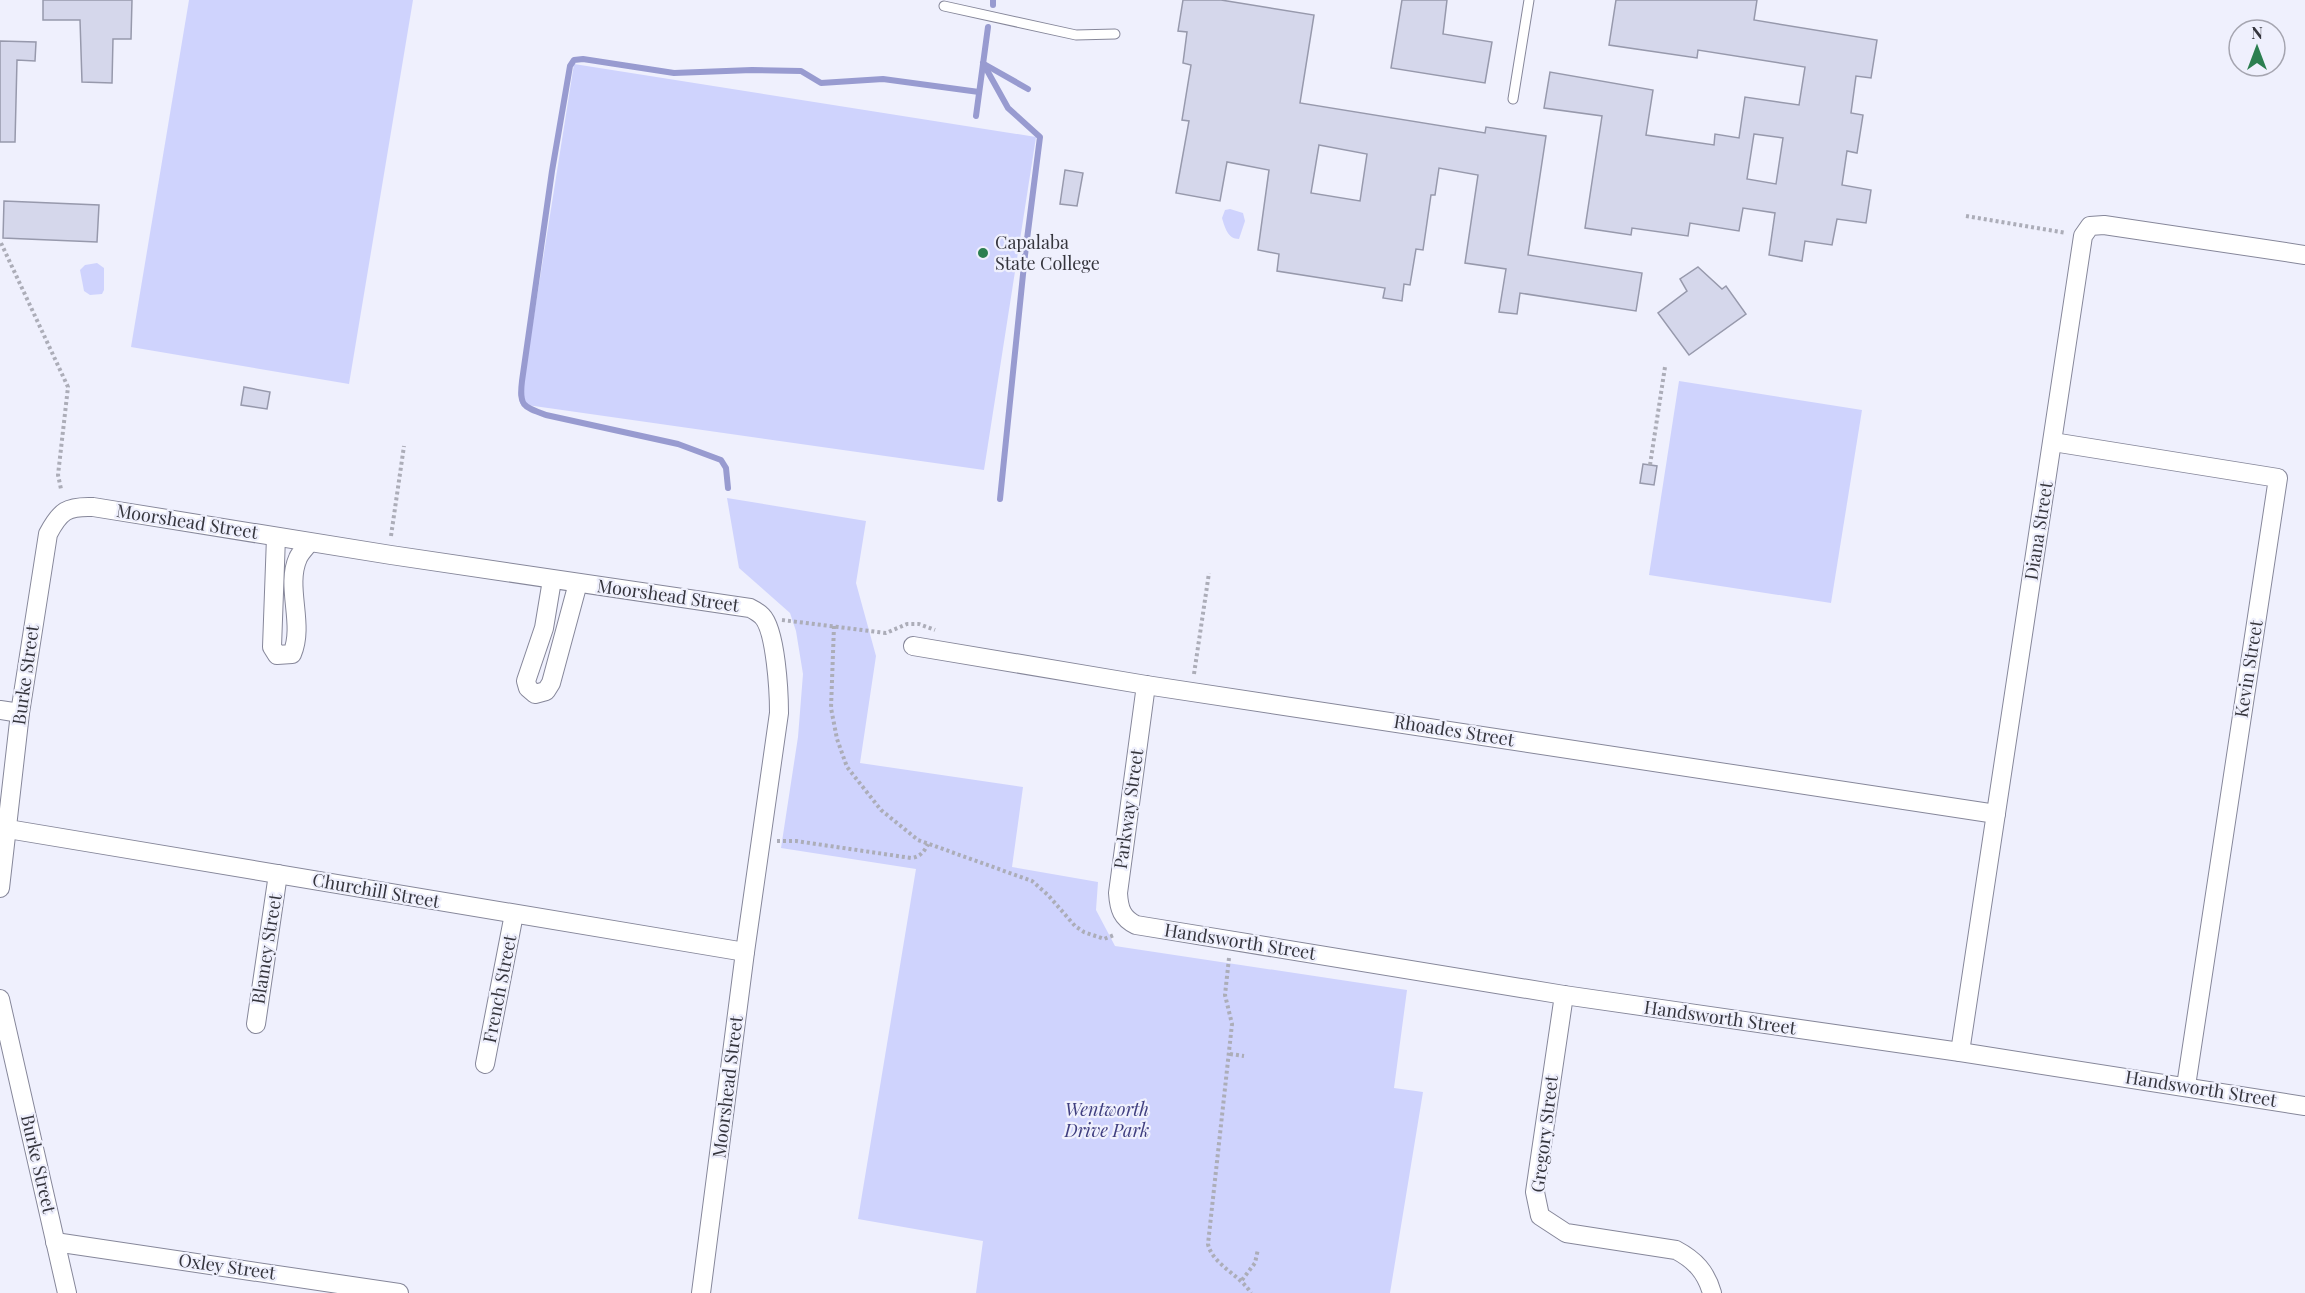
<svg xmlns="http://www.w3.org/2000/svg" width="2305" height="1293" viewBox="0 0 2305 1293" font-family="'Playfair Display',serif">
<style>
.green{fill:#cfd3fd}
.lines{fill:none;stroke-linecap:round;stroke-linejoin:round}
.stream{stroke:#989bd0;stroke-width:6}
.building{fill:#d5d7eb;stroke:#9799ac;stroke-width:1.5;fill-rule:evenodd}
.service-casing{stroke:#86879a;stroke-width:11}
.minor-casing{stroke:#86879a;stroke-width:20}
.path{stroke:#acadb8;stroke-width:4;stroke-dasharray:3 3;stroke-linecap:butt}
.service{stroke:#fff;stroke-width:9}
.minor{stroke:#fff;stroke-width:18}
.poi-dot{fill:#2c7f50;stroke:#eff0fd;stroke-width:2}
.labels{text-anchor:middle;stroke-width:4.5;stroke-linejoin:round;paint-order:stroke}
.poi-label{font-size:18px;fill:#35353d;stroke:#eff0fd;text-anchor:start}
.street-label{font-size:18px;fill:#35353d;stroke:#eff0fd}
.park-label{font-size:18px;font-style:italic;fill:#3f3e7f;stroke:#eff0fd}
</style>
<rect width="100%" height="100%" fill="#eff0fd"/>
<g class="green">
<path d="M189,0H413L349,384L131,347Z"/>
<path d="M574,64L1036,137L984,470L520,404Z"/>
<path d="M1230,209L1243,213L1245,221L1239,239C1228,239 1225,228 1222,218L1225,210Z"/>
<path d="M97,263L104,268V290L102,294L90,295L84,291L80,270L85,265Z"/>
<path d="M1679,381L1862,410L1831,603L1649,575Z"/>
<path d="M727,498L866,521L856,583L876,656L860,763L1023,787L1012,867L1098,882L1096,910L1115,946L1407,990L1394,1088L1423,1092L1390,1293H976L983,1241L858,1219L916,869L781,848L798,737L803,674L796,631L790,613L739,568Z"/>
</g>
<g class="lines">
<g class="stream">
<path d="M993,5V0"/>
<path d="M983,63L1008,108L1040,137L1025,255L1000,499"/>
<path d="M984,64L1028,89"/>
<path d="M976,116L988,27"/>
<path d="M728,488L726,468L721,460L678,444L546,415C523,407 519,406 522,381L552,171L570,66L574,60L583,59L674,73L752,70L801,71L821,83L883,79L979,92"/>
</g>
</g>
<g class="building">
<path d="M43,0H132L131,39H113L112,83L82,82L80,20H43Z"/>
<path d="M1183,0H1221L1314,15L1300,103L1485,133L1486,127L1546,136L1528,255L1642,273L1636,311L1520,293L1517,314L1499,312L1506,269L1465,263L1478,175L1439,168L1435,195H1431L1423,250L1416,249L1410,285L1404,284L1402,301L1383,298L1385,288L1277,271L1279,254L1258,250L1269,170L1227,162L1220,201L1176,193L1189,121L1182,120L1191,65L1183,63L1187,32L1178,31ZM1319,145L1367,154L1360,201L1311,193Z"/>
<path d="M1402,0H1447L1443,34L1492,42L1485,83L1391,68Z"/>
<path d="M1616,0H1757L1754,20L1877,40L1871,78L1856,76L1851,113L1863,115L1857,153L1847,151L1842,185L1871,190L1866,223L1837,219L1832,245L1805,241L1802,261L1769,255L1775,213L1743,208L1739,231L1690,223L1688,236L1632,228L1631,235L1585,228L1602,116L1544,108L1550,72L1653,90L1646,135L1714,145L1715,134L1739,138L1745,97L1799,105L1805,67L1698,50L1697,58L1609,45ZM1754,134L1783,138L1776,184L1747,179Z"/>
<path d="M0,41L36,42L35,61L17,60L15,142H0Z"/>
<path d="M1065,170L1083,173L1077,206L1060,204Z"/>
<path d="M4,201L99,205L97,242L3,238Z"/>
<path d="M1698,267L1722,289L1726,286L1746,314L1689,355L1658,313L1687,291L1680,279Z"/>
<path d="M244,387L270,392L267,409L241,405Z"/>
<path d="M1643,464L1657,466L1654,485L1640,483Z"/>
</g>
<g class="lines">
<g class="service-casing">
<g id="service">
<path d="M944,6L1076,35L1115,34"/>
<path d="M1513,99L1529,0"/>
</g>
</g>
<g class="minor-casing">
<g id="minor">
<path d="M2053,442L2278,478L2186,1086"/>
<path d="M276,537L272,647L277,655L292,654C305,624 285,587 298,558C300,553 306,547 309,543"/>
<path d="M552,580L544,628L526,681L528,688L535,694L546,691L551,683L578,583"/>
<path d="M913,646L1146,685L1996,814"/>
<path d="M1146,685L1118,893C1119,909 1122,918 1136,925L1564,995L1960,1052L2305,1106"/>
<path d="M0,710L20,713"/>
<path d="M8,829L745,952"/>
<path d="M0,888L20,713L48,534C60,511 67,506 93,507L391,555L750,608C754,610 759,613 762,616C776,630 779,693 779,713L745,952L701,1293"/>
<path d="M1564,995L1535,1192L1540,1216L1566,1233L1676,1250C1695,1260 1706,1272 1712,1293"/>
<path d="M0,999L67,1293"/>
<path d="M256,1024L278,874"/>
<path d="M1960,1052L2083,236L2090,226L2104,225L2305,255"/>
<path d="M485,1064L514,914"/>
<path d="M55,1242L399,1293"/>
</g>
</g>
<g class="path">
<path d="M1966,216L2066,233"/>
<path d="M1,243L68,387L58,475L61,489"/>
<path d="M1650,465L1665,367"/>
<path d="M391,536L404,446"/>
<path d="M782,620L886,633L907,624H919L935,630"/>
<path d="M834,626L831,708L837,739L847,767L881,810L918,840L1032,881L1048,895L1075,926L1084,932L1104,939L1114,935"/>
<path d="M1194,674L1209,573"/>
<path d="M777,841H796L911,858C920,857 924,852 928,844"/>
<path d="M1229,958L1225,995L1232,1024L1208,1244C1212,1264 1240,1275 1251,1293"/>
<path d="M1230,1054L1244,1056"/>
<path d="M1242,1280L1255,1263L1258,1249"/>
</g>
<use href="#service" class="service"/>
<use href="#minor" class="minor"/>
</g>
<circle class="poi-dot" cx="983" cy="253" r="6"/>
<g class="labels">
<g class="poi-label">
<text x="995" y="249">Capalaba<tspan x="995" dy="21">State College</tspan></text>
</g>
<g class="street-label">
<text transform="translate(187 522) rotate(9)" y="6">Moorshead Street</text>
<text transform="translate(2039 531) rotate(-81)" y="6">Diana Street</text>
<text transform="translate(668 596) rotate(8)" y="6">Moorshead Street</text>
<text transform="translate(2249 669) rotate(-81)" y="6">Kevin Street</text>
<text transform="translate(26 675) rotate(-82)" y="6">Burke Street</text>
<text transform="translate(1454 731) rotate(9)" y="6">Rhoades Street</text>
<text transform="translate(1129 809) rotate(-82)" y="6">Parkway Street</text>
<text transform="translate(376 891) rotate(10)" y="6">Churchill Street</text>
<text transform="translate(1240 942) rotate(9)" y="6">Handsworth Street</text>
<text transform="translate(267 949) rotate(-81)" y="6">Blamey Street</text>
<text transform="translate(500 989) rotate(-79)" y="6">French Street</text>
<text transform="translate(1720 1018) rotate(8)" y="6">Handsworth Street</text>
<text transform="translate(728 1087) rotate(-83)" y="6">Moorshead Street</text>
<text transform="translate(2201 1089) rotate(9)" y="6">Handsworth Street</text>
<text transform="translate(1545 1134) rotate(-83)" y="6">Gregory Street</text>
<text transform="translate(38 1164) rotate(77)" y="6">Burke Street</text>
<text transform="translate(227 1267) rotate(8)" y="6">Oxley Street</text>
</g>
<g class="park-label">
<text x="1107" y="1116">Wentworth<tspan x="1107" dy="21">Drive Park</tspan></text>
</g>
</g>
<g transform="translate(2257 48)"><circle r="28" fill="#eff0fd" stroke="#a5a5b0" stroke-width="1.5"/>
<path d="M0-4.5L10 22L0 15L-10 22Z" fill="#2c7f50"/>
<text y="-9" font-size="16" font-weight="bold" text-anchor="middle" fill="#35353d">N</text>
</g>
</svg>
